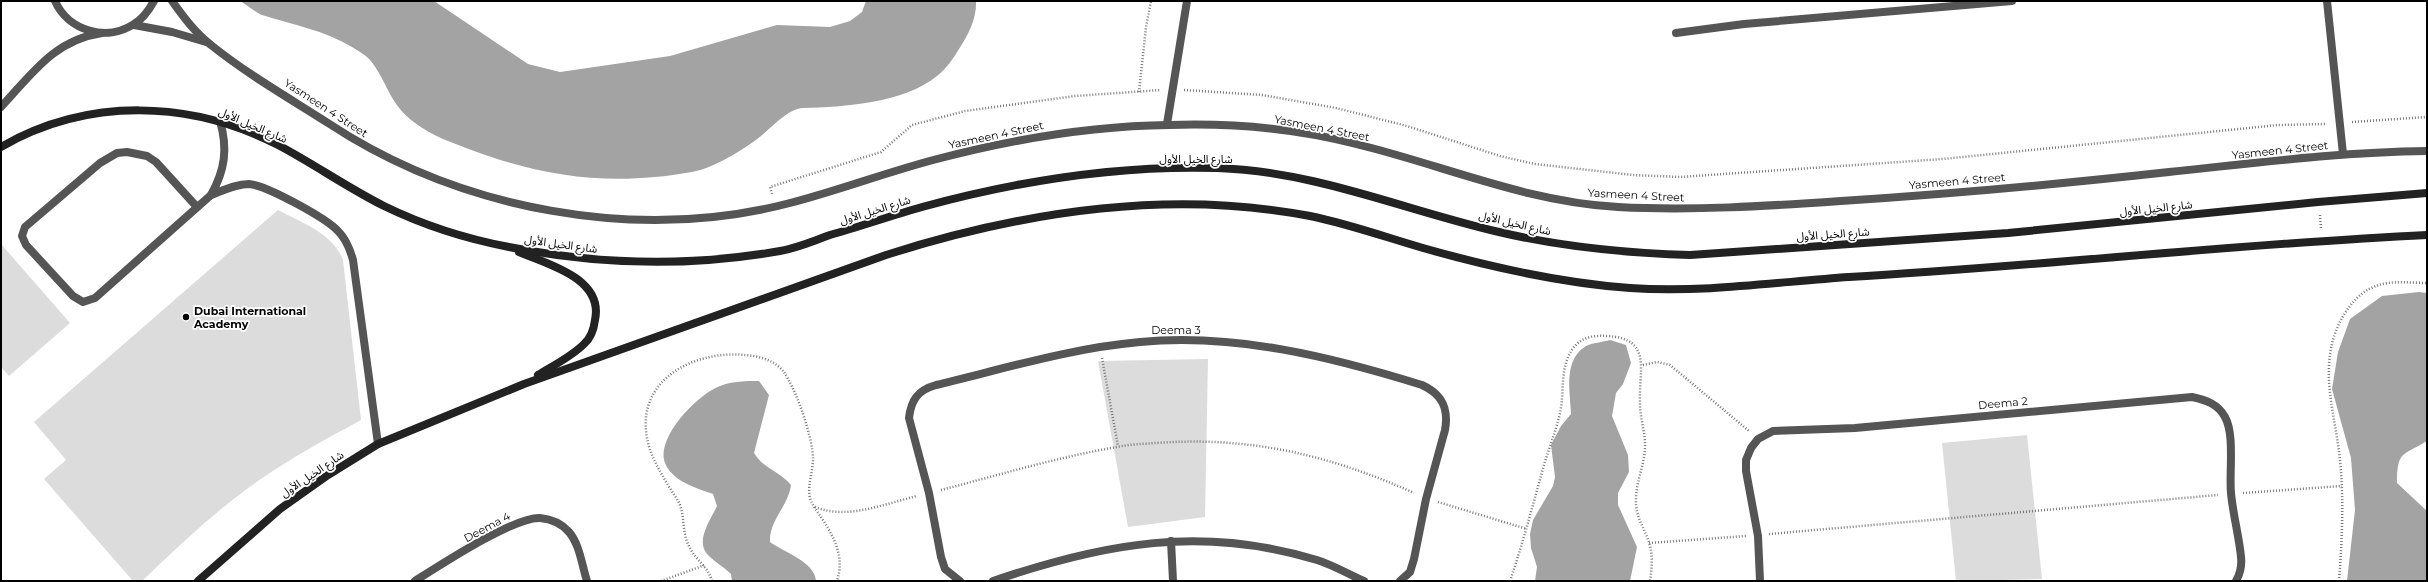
<svg xmlns="http://www.w3.org/2000/svg" width="2428" height="582" viewBox="0 0 2428 582" font-family="Montserrat,'Noto Sans Arabic',sans-serif">
<style>
.green{fill:#dcdcdc}
.water{fill:#a3a3a3}
.lines{fill:none;stroke-linecap:round;stroke-linejoin:round}
.path{stroke:#777;stroke-width:2.5;stroke-dasharray:1 2;stroke-linecap:butt}
.lane{stroke:#555;stroke-width:8}
.street{stroke:#555;stroke-width:8}
.secondary{stroke:#222;stroke-width:8}
.poi-dot{fill:#000;stroke:#fff;stroke-width:1.5}
.labels{text-anchor:middle;stroke-width:3.5;stroke-linejoin:round;paint-order:stroke}
.street-label{font-size:11px;fill:#000;stroke:#fff}
.poi-label{font-size:11px;font-weight:bold;fill:#000;stroke:#fff;text-anchor:start}
</style>
<rect width="100%" height="100%" fill="#fff"/>
<g class="green">
<path d="M278,210C302,223 333,233 343,260L361,420C326,439 291,458 258,481C216,510 179,546 142,581H133L44,479L66,460L34,422Z"/>
<path d="M1,244L70,323L9,376L1,367Z"/>
<path d="M1208,359L1205,517L1128,527L1098,361Z"/>
<path d="M2027,435L2042,579L1956,581L1942,443Z"/>
</g>
<g class="water">
<path d="M240,1H434L528,64L560,72L670,56L777,25L830,27L850,21L862,12L866,1H976C977,18 968,36 959,49C953,59 946,69 937,76C904,103 844,107 803,108C788,109 772,127 761,136C743,150 714,168 692,172C613,186 548,178 474,151C453,143 432,136 415,123C388,103 388,82 370,60C366,55 358,51 352,47C324,30 293,25 262,15C255,12 247,5 240,1Z"/>
<path d="M2419,292L2427,293V441C2403,456 2397,450 2397,483L2427,511V581H2347L2355,510L2351,458L2332,389L2338,352L2350,319L2382,296Z"/>
<path d="M1610,340L1626,345L1631,363L1623,384L1616,393L1612,416L1628,455L1629,472L1618,493V505L1637,547L1630,581H1535L1537,567L1531,548L1530,534L1533,520L1553,486L1555,477L1551,445L1561,426L1571,414C1570,392 1563,360 1586,346C1592,343 1603,342 1610,340Z"/>
<path d="M759,381L769,395L754,453C764,469 778,470 791,485C788,507 769,520 770,542C784,552 815,562 816,581H732L731,574C724,567 716,563 709,556C694,542 710,521 717,506L713,494C696,488 672,481 665,463C655,438 698,394 720,386C733,381 746,381 759,381Z"/>
</g>
<g class="lines">
<g class="path">
<path d="M1184,90L1262,95L1336,108L1407,126L1500,156L1535,164L1633,175L1680,177L1943,159L2278,125L2327,124"/>
<path d="M1139,92L1146,27L1151,1"/>
<path d="M2352,122L2427,117"/>
<path d="M772,194L770,187L881,152L912,125L965,111L1075,96L1161,90"/>
<path d="M2320,215L2321,229"/>
<path d="M1102,358L1118,446"/>
<path d="M1643,365L1657,362L1670,365L1749,431"/>
<path d="M941,490C999,475 1058,457 1117,447C1130,444 1143,444 1156,443C1249,436 1330,455 1414,493"/>
<path d="M2243,493L2342,486"/>
<path d="M1438,502L1527,529"/>
<path d="M815,507C847,520 884,504 917,496"/>
<path d="M1769,534L2218,495"/>
<path d="M1649,543L1746,536"/>
<path d="M661,581L705,565"/>
<path d="M712,581C708,566 695,560 689,546C682,533 685,519 680,505C677,498 672,492 668,485C659,470 650,455 647,438C636,379 695,350 745,355C759,356 774,360 783,371C796,388 813,438 813,459C813,472 807,485 810,498C812,505 817,511 821,517C834,537 845,556 837,581"/>
<path d="M1510,581C1523,543 1533,504 1544,465C1549,448 1556,431 1560,413C1565,391 1559,366 1574,347C1582,337 1595,335 1607,336C1654,338 1638,373 1640,404C1640,419 1646,434 1645,449C1644,466 1636,482 1636,499C1635,515 1644,528 1649,542C1653,555 1652,568 1650,581"/>
<path d="M2339,581C2342,540 2344,501 2340,460C2335,410 2315,361 2345,313C2353,301 2362,291 2376,286C2391,280 2411,283 2427,283"/>
</g>
<g class="lane">
<path d="M211,195C225,170 228,149 220,121"/>
<path d="M197,207L156,162L147,156L127,152L117,153L100,163L25,227L22,236L26,245L73,296L83,302L95,298L211,195C224,190 236,184 249,184C266,185 326,218 338,231C346,239 350,249 353,260L378,444"/>
</g>
<g class="street">
<path d="M55,1C68,31 107,42 134,24C143,19 149,10 154,1"/>
<path d="M172,1C183,16 195,33 211,45C247,74 289,98 328,123C460,210 636,243 790,203C840,190 887,172 937,159C1013,139 1090,126 1169,125C1232,123 1295,128 1356,144C1443,165 1526,202 1618,207C1692,211 1767,206 1841,201C1951,194 2060,184 2169,172C2255,163 2341,152 2427,151"/>
<path d="M2327,1L2343,154"/>
<path d="M134,25L172,32L206,42"/>
<path d="M1676,33L1744,24L2012,1"/>
<path d="M1,107C32,74 54,40 102,33"/>
<path d="M1167,124L1187,1"/>
<path d="M1171,541L1173,581"/>
<path d="M415,581C439,566 513,517 540,518C551,519 562,524 569,532C580,545 582,566 587,581"/>
<path d="M960,581L945,569L941,557L929,493L909,418C911,400 918,390 936,385C1003,369 1071,348 1140,342C1236,333 1332,357 1422,385C1442,394 1449,408 1445,430L1426,499L1414,559L1410,572L1400,581"/>
<path d="M993,581C1104,543 1202,525 1317,560C1333,565 1348,574 1364,581"/>
<path d="M1760,581L1758,536L1746,471V460L1751,448L1758,439L1773,431L1855,428L2192,397C2206,400 2218,404 2225,417C2235,435 2229,472 2231,493C2233,515 2239,536 2241,557C2242,566 2240,574 2236,581"/>
</g>
<g class="secondary">
<path d="M1,147C88,97 190,100 278,145C314,164 348,188 384,206C423,225 467,239 509,247C599,265 689,267 780,251C797,248 813,241 830,235C861,226 891,216 922,207C1017,181 1118,165 1217,168C1315,171 1404,210 1499,232C1562,247 1625,253 1690,255L2008,233L2318,202L2427,193"/>
<path d="M519,252C547,264 604,278 595,320C594,328 591,338 584,344C571,357 554,365 538,375"/>
<path d="M198,581L280,509L328,475L378,444L524,384L886,255C1021,212 1169,189 1310,216C1349,224 1385,237 1423,248C1490,267 1560,283 1630,288C1703,293 1777,282 1849,277C2042,266 2234,244 2427,235"/>
</g>
</g>
<circle class="poi-dot" cx="186" cy="317" r="4"/>
<g class="labels">
<g class="street-label">
<text transform="translate(326 108) rotate(33)" y="4">Yasmeen 4 Street</text>
<text transform="translate(253 125) rotate(23)" y="4">شارع الخيل الأول</text>
<text transform="translate(1322 128) rotate(11)" y="4">Yasmeen 4 Street</text>
<text transform="translate(996 135) rotate(-12)" y="4">Yasmeen 4 Street</text>
<text transform="translate(2280 150) rotate(-6)" y="4">Yasmeen 4 Street</text>
<text x="1196" y="163">شارع الخيل الأول</text>
<text transform="translate(1957 181) rotate(-5)" y="4">Yasmeen 4 Street</text>
<text transform="translate(1636 195) rotate(3)" y="4">Yasmeen 4 Street</text>
<text transform="translate(2156 208) rotate(-6)" y="4">شارع الخيل الأول</text>
<text transform="translate(875 210) rotate(-17)" y="4">شارع الخيل الأول</text>
<text transform="translate(1515 223) rotate(13)" y="4">شارع الخيل الأول</text>
<text transform="translate(1833 234) rotate(-4)" y="4">شارع الخيل الأول</text>
<text transform="translate(561 244) rotate(8)" y="4">شارع الخيل الأول</text>
<text x="1176" y="334">Deema 3</text>
<text transform="translate(2003 403) rotate(-5)" y="4">Deema 2</text>
<text transform="translate(312 474) rotate(-34)" y="4">شارع الخيل الأول</text>
<text transform="translate(487 527) rotate(-28)" y="4">Deema 4</text>
</g>
<g class="poi-label">
<text x="194" y="315">Dubai International<tspan x="194" dy="13">Academy</tspan></text>
</g>
</g>
<rect width="2428" height="582" fill="none" stroke="#000000" stroke-width="4"/>
</svg>
